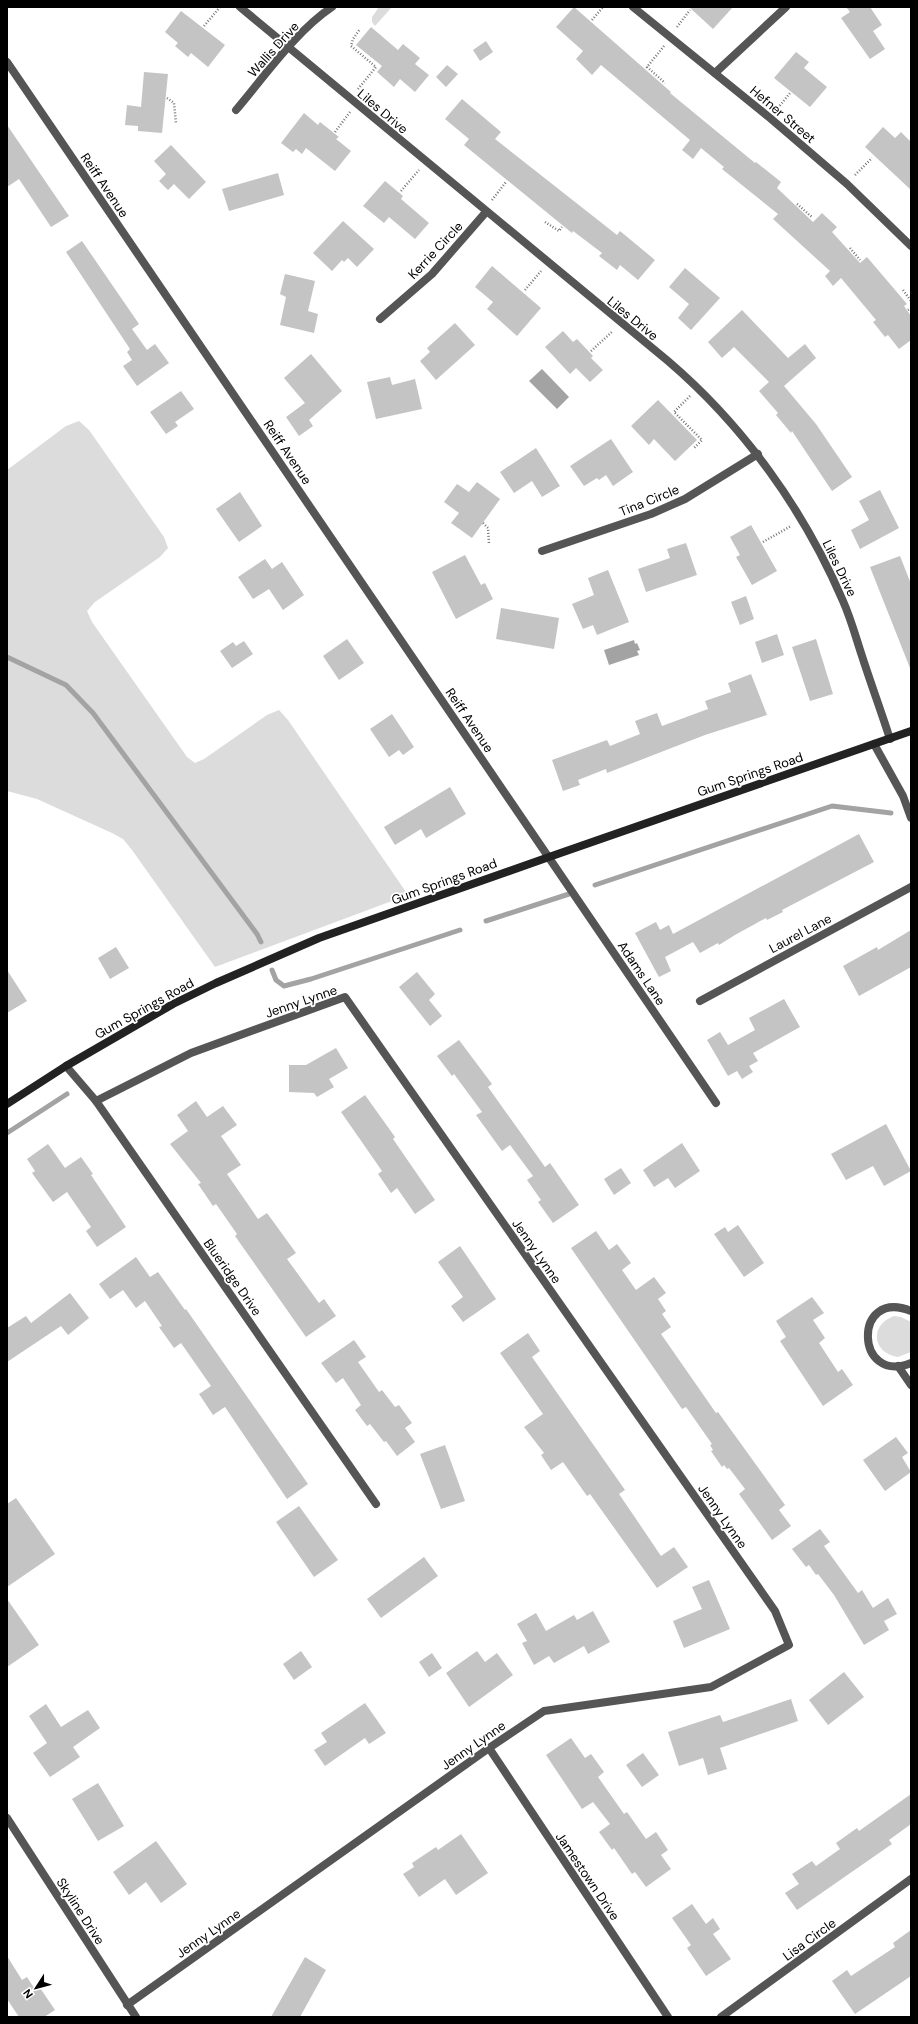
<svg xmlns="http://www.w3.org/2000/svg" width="918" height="2024" viewBox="0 0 918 2024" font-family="'DM Sans',sans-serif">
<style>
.green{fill:#dcdcdc}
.water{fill:#a3a3a3}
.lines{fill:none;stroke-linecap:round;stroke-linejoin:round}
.stream{stroke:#a3a3a3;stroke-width:5}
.building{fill:#c4c4c4}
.path{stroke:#777;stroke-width:2.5;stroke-dasharray:1 2;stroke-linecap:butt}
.minor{stroke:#555;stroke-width:8}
.tertiary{stroke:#555;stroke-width:8}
.secondary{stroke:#222;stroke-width:8}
.labels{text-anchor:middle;stroke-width:3.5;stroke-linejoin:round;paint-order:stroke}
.street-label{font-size:13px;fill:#000;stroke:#fff}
</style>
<rect width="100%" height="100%" fill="#fff"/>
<g class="green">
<path d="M379,7H392L375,26L372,22V17Z"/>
<path d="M79,421L89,430L164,537L168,548L160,557L95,602L87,611L92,622L187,757L195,763L204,759L267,715L279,710L288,720L408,895L215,967L132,850L123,839L112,833L37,799L7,791V470L66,426Z"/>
<path d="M894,1316L901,1317L911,1322V1352L898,1357C872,1353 869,1325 894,1316Z"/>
</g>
<g class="water">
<path d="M542,369L569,397L557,409L529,381Z"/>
<path d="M634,640L635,644L637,643L640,650L637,651L639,655L609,665L604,650Z"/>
</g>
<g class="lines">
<g class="stream">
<path d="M7,657L66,685L93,713L257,934L261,942"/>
<path d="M595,885L832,806L891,813"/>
<path d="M486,921L569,894"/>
<path d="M272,970L276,980L284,986L311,979L460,930"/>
<path d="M7,1133L67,1094"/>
</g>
</g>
<g class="building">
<path d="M574,7L671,92L670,93L755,163L756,162L781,182L777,188L813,222L822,213L837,227L832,232L860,263L867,257L907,304L904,306L911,316V340L899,349L888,335L885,337L873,322L876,320L841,278L833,286L825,276L830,271L773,219L778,214L722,169L724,167L701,148L693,159L682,150L690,140L601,65L592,75L576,59L583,51L556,27Z"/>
<path d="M689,7H733L713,29Z"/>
<path d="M846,7H870L882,25L873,31L885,49L870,59L841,18L850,12Z"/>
<path d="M181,11L225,45L208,67L191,53L188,57L175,46L178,43L165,32Z"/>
<path d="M371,27L398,50L403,44L420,58L415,64L429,75L415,92L400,79L394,87L377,72L382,66L356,45Z"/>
<path d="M486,41L493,52L480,61L473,50Z"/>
<path d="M796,52L809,62L804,68L827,87L810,107L774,78Z"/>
<path d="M447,65L458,74L446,87L436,77Z"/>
<path d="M144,72L168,74L162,133L138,131V126L125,125L127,105L141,107Z"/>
<path d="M462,99L501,132L495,139L617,235L620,231L655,260L638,280L620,265L617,270L599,256L602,253L573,231L572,233L464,145L469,139L445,119Z"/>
<path d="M304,113L318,125L320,122L339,137L336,139L351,151L335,171L306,148L302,154L296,149L293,152L281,143Z"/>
<path d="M7,125L69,216L51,227L19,179L7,187Z"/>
<path d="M883,127L895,138L901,132L911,142V190L865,147Z"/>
<path d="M171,145L206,182L189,199L174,184L168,190L159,181L166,174L154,161Z"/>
<path d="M278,173L284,195L229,211L222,189Z"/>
<path d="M385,181L403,196L401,199L429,223L415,239L389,217L384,223L363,206Z"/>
<path d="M343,221L374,249L357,267L348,258L344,262L342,260L332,271L313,253Z"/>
<path d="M82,241L139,324L132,329L147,350L155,344L169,363L137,386L123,366L132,360L127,352L130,349L66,252Z"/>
<path d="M492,266L541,308L517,336L487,309L493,302L475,287Z"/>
<path d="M685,268L720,298L691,330L678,318L689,304L669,287Z"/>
<path d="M285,274L315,281L308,311L318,314L314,333L280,325L286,297L280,294Z"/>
<path d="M742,310L788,358L805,344L816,358L784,386L816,424L852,477L832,491L792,431L791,433L776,415L778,413L759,391L769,382L734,347L722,358L708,342Z"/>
<path d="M455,323L475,345L436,380L420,361L430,352L427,348Z"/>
<path d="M563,331L573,342L577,339L593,356L591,358L603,370L590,382L576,368L570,374L545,347Z"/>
<path d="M311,354L342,391L309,420L313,426L299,436L286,417L305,403L284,378Z"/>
<path d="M390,377L392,385L415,379L422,409L376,419L367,382Z"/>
<path d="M181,391L194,409L175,422L178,426L166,434L150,412Z"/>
<path d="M658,400L697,440L675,461L654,439L649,445L631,426Z"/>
<path d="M611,439L633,472L613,486L606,475L599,480L597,478L584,486L570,466Z"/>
<path d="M536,448L560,486L542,497L532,481L514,493L500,472Z"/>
<path d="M477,482L500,499L472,538L451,523L459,513L444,502L457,484L469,492Z"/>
<path d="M880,490L899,528L860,549L851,530L869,520L859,501Z"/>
<path d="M240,492L262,526L239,542L216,509Z"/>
<path d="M751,525L777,571L752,585L736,557L740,555L730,537Z"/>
<path d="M686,543L697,575L646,592L638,569L670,558L667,549Z"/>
<path d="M465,555L481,585L485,583L493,599L456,619L432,572Z"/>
<path d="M900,556L911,584L910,668L870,567Z"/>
<path d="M265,559L272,569L282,562L304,595L283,610L269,589L253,599L238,577Z"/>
<path d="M608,570L629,622L597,635L593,625L583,629L572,604L594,595L588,578Z"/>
<path d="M746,596L754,619L740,625L731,602Z"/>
<path d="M501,608L559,618L554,649L496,639Z"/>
<path d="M777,634L784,655L762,663L755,642Z"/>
<path d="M347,639L364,663L339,680L323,656Z"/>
<path d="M816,639L833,694L810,701L792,647Z"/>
<path d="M244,641L253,654L232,668L220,651L233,642L236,646Z"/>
<path d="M751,674L767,715L705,735L607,773L606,769L578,780L580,785L563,791L552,760L607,740L610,746L640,734L635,721L657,713L662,726L708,709L705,701L731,692L728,683Z"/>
<path d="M392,714L414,747L403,755L399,750L389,757L370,729Z"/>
<path d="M450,787L466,814L426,838L421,829L395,845L384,827Z"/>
<path d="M859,834L874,862L782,910L783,912L767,920L766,918L735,935L719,945L718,943L700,953L693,942L665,957L671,971L659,977L655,970L635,933L656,922L660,930L669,925L673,934Z"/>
<path d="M911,930V967L859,996L843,966L877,947L878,950Z"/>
<path d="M116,947L129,968L110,979L98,958Z"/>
<path d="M7,970L27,1001L7,1013Z"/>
<path d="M417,972L435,994L429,1000L442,1016L430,1026L399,987Z"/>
<path d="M784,999L800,1027L753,1053L758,1061L749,1066L753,1072L742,1079L737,1071L728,1076L707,1040L720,1032L728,1045L755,1030L749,1018Z"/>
<path d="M459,1040L492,1084L488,1087L545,1167L550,1163L579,1205L553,1223L538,1202L541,1200L527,1180L533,1176L510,1145L502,1151L476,1115L482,1112L454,1074L452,1076L437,1056Z"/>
<path d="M336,1048L348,1068L329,1079L334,1087L317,1097L314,1093L289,1092V1065H306Z"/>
<path d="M365,1095L395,1137L393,1139L435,1200L415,1214L397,1188L391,1193L378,1174L382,1171L341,1112Z"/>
<path d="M196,1101L207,1117L223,1106L237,1125L221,1136L241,1165L227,1174L258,1219L267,1213L296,1253L287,1259L319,1303L324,1299L336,1316L306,1337L235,1236L237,1234L216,1204L213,1206L198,1184L201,1183L170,1144L188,1131L177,1115Z"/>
<path d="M886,1124L911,1171L884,1186L873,1166L846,1180L831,1154Z"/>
<path d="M682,1143L700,1171L675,1188L668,1178L654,1187L643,1170Z"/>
<path d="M48,1144L65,1168L81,1157L93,1174L91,1175L126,1227L97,1247L86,1231L91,1227L67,1192L53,1202L32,1173L35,1171L27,1159Z"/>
<path d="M621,1168L631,1183L614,1195L604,1179Z"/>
<path d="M738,1225L764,1263L744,1277L714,1234L725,1227L728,1232Z"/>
<path d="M596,1231L609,1250L617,1244L631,1263L622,1270L636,1290L654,1277L666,1293L658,1299L666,1311L662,1314L671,1327L661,1334L716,1413L718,1412L785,1505L779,1510L791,1526L772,1540L739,1494L745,1489L729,1468L727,1469L724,1465L722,1467L711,1451L713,1450L710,1445L712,1444L686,1407L682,1409L571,1248Z"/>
<path d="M460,1246L496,1299L463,1322L451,1306L463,1297L438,1262Z"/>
<path d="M136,1257L150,1277L158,1272L185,1310L186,1309L308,1484L287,1499L225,1407L213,1415L199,1394L211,1386L181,1343L174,1348L159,1327L162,1326L145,1301L136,1308L123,1290L110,1299L99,1284Z"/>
<path d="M70,1293L89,1318L68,1335L61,1326L7,1362V1328L26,1316L31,1323Z"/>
<path d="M812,1297L824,1313L813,1320L825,1338L819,1343L838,1372L842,1369L853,1385L823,1406L780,1341L786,1337L776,1321Z"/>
<path d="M528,1333L540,1351L532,1357L625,1490L619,1494L634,1516L661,1556L674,1547L688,1567L657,1588L590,1494L587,1496L563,1462L551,1470L541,1455L544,1453L524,1427L543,1414L500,1353Z"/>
<path d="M354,1340L366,1357L358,1362L379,1392L382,1390L395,1407L399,1405L412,1423L405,1428L415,1442L397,1456L386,1441L384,1442L370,1424L367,1426L355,1410L361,1405L343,1378L336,1383L321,1363Z"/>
<path d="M896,1437L908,1453L902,1457L911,1472L885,1491L863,1460Z"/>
<path d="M445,1445L465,1501L441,1509L420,1454Z"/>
<path d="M16,1498L55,1554L7,1587V1504Z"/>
<path d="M299,1506L338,1560L314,1577L276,1522Z"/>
<path d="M820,1529L830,1542L824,1546L858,1593L862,1590L873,1608L888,1598L897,1614L884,1621L889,1630L864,1645L834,1595L818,1574L816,1575L809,1565L806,1567L792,1549Z"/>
<path d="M424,1557L438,1576L381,1618L367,1599Z"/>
<path d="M709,1580L730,1629L684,1648L673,1621L702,1609L692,1587Z"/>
<path d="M7,1599L39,1645L7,1667Z"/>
<path d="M593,1611L610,1642L588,1654L584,1646L554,1663L549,1656L534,1665L522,1643L527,1641L517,1624L536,1613L546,1631L574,1615L577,1620Z"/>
<path d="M301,1651L312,1667L294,1680L283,1664Z"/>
<path d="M477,1651L485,1662L497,1653L513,1675L469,1707L446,1673Z"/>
<path d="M432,1653L442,1668L429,1677L419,1662Z"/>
<path d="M844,1672L864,1697L828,1725L809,1700Z"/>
<path d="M791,1699L798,1721L720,1748L727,1769L708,1775L703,1758L679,1766L668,1732L720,1715L723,1722Z"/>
<path d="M365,1703L386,1733L369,1744L365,1738L325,1766L314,1750L327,1742L321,1733Z"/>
<path d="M46,1704L61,1727L88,1710L100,1728L73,1747L80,1757L50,1777L33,1753L47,1743L29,1716Z"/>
<path d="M571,1738L585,1758L591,1754L604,1772L598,1777L624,1814L627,1812L646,1839L656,1832L668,1850L661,1855L671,1869L646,1887L635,1872L632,1874L614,1848L612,1850L599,1832L610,1824L593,1802L582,1809L546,1755Z"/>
<path d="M643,1753L659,1775L642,1787L626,1765Z"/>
<path d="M98,1783L124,1826L98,1841L72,1799Z"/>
<path d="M911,1794V1824L889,1840L892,1844L797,1910L785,1893L799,1884L792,1874L812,1861L816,1866L840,1849L836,1843L857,1828L859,1831Z"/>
<path d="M461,1834L488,1873L456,1895L445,1879L419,1897L403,1874L414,1867L412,1863L436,1847L438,1850Z"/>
<path d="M156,1841L187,1884L161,1903L146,1882L129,1895L113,1872Z"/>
<path d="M692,1904L706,1924L713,1918L720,1929L713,1934L731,1959L706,1976L687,1948L691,1945L672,1918Z"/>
<path d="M911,1930V1976L855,2014L832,1981L847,1970L851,1976L895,1947L893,1943Z"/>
<path d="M7,1956L22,1980L27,1977L34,1988L38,1985L55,2010L44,2017H19L7,1999Z"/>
<path d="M305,1957L326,1970L300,2017H271Z"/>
</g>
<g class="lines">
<g class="path">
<path d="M592,20L603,7"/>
<path d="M204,26L220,7"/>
<path d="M677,27L690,10"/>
<path d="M664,46L647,67L665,83"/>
<path d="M358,89L376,67L351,46L353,39L360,29"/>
<path d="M167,98L174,103L176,123"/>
<path d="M778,108L790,93"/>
<path d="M335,132L350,112"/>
<path d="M855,175L872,158"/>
<path d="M401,191L419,170"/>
<path d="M492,200L506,182"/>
<path d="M797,204L812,217"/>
<path d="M545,222L559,231L562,227"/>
<path d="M850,248L860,260"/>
<path d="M525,290L541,271"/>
<path d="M903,290L911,301"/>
<path d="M908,310L911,308"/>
<path d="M591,351L613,331"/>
<path d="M690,396L674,412L702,440L693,449"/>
<path d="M483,523L488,528L489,544"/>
<path d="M763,542L791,526"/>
</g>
<g class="minor">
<path d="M240,7L668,361C744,426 804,510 843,601C851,619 856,638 862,656C871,684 881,711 890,739"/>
<path d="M633,7L770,118L847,184L911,246"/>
<path d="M7,62L716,1103"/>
<path d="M715,73L786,7"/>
<path d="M236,110C264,77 296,31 332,7"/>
<path d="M380,319L432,274L486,212"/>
<path d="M542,551L651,514L685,499L758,454"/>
<path d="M874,744L903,796L911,818"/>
<path d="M700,1001L911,887"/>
<path d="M66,1066L96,1101L376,1504"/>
<path d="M96,1101L191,1053L345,997L775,1611L789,1645L711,1687L544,1711L489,1748L127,2005"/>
<path d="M911,1311C852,1287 855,1386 911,1363"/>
<path d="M898,1366L911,1385"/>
<path d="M489,1748L668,2017"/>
<path d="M721,2017L911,1879"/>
</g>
<path class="tertiary" d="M7,1818L136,2017"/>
<path class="secondary" d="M7,1104L66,1066L173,1004L216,983L319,938L549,857L911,731"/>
</g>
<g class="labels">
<g class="street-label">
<text transform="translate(273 49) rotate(-48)" y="5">Wallis Drive</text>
<text transform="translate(383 111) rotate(40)" y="5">Liles Drive</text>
<text transform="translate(783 114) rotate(40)" y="5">Hefner Street</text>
<text transform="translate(105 185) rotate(56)" y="5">Reiff Avenue</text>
<text transform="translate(435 250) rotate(-47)" y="5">Kerrie Circle</text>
<text transform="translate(633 318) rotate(39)" y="5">Liles Drive</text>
<text transform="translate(288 452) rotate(56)" y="5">Reiff Avenue</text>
<text transform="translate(649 500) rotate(-22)" y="5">Tina Circle</text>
<text transform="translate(840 568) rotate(64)" y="5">Liles Drive</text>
<text transform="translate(470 720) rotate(56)" y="5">Reiff Avenue</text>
<text transform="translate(750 774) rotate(-19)" y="5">Gum Springs Road</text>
<text transform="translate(444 881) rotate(-20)" y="5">Gum Springs Road</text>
<text transform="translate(800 933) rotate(-28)" y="5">Laurel Lane</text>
<text transform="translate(642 973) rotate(56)" y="5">Adams Lane</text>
<text transform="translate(301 1001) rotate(-19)" y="5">Jenny Lynne</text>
<text transform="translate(144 1008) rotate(-29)" y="5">Gum Springs Road</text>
<text transform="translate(537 1251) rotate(55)" y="5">Jenny Lynne</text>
<text transform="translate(233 1277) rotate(55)" y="5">Blueridge Drive</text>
<text transform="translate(723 1516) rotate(55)" y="5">Jenny Lynne</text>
<text transform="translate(473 1745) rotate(-35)" y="5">Jenny Lynne</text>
<text transform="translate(588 1876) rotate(56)" y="5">Jamestown Drive</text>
<text transform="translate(81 1911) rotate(57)" y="5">Skyline Drive</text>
<text transform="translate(208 1933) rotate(-35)" y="5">Jenny Lynne</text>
<text transform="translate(809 1939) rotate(-36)" y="5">Lisa Circle</text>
</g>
</g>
<rect width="918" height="2024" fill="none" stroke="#000000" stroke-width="16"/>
<g transform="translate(36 1988) rotate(234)" stroke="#ffffff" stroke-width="3" paint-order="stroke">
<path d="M0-3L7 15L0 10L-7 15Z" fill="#000000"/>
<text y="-6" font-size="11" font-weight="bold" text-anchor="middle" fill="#000000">N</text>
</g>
</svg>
